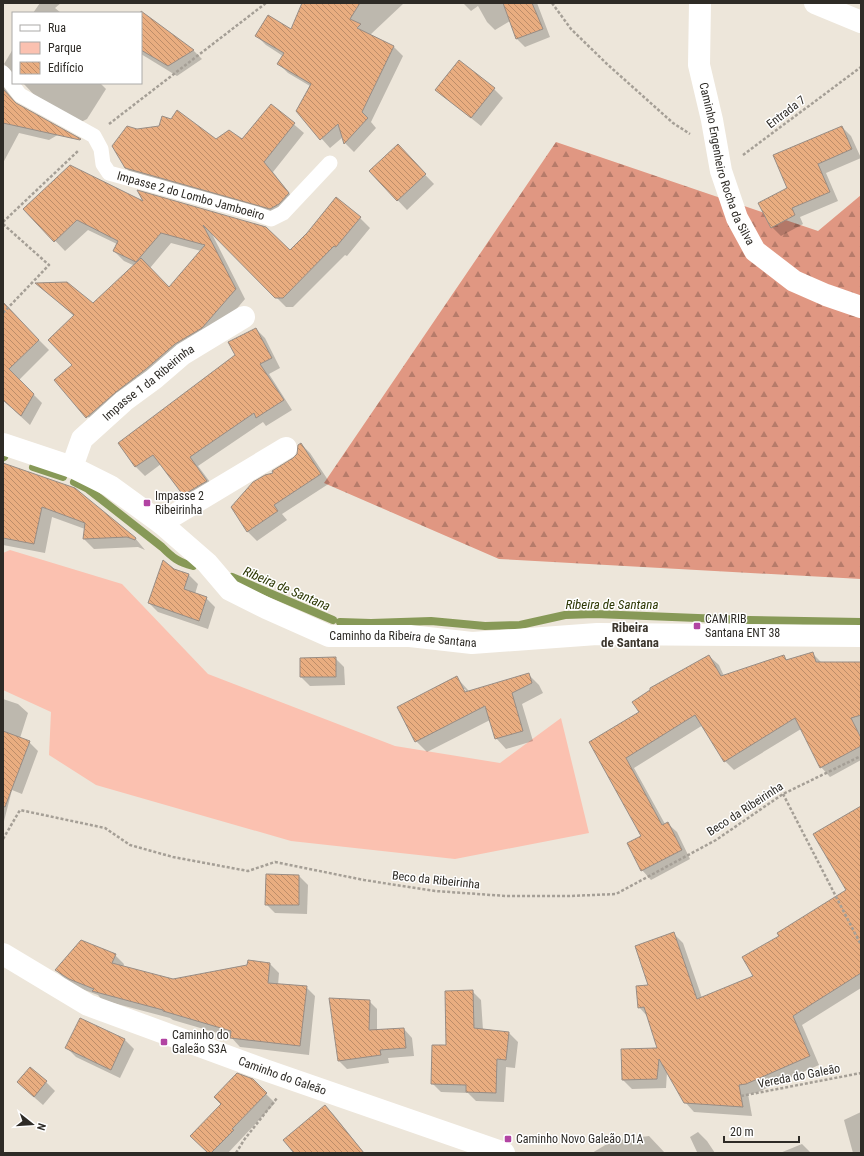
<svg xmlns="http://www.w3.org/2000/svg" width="864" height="1156" viewBox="0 0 864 1156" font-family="'Roboto Condensed',sans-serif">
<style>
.green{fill:#fbc1b0}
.forest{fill:url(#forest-firs)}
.shadow{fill:#0003;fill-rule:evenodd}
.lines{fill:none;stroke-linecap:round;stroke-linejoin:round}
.stream{stroke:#879957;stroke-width:8}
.building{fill:url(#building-back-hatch);stroke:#988d85}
.path{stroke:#a59f96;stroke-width:2.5;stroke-dasharray:3 2;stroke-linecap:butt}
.lane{stroke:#fff;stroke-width:15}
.street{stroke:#fff;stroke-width:22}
.poi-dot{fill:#b244a3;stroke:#fff;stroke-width:1.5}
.labels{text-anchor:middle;stroke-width:3;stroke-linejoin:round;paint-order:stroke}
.street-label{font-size:12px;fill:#2e2b26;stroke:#fff}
.poi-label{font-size:12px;fill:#2e2b26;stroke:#fff;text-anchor:start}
.water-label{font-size:13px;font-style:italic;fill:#2c3703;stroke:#fff}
.neighbourhood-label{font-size:13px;font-weight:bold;fill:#3c362d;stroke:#fff}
</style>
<defs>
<pattern id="forest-firs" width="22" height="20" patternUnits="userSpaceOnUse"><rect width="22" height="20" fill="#e09782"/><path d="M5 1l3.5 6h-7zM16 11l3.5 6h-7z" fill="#b67b6a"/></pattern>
<pattern id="building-back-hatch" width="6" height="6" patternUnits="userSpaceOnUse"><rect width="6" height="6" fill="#e9ad80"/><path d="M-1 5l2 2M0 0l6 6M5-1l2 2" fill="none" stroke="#bd8d69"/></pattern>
</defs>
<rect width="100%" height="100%" fill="#ede6da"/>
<path class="green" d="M10,550L122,584L208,674L395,746L500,763L561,718L589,833L455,859L291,841L96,785L49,755L51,712L3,690V553Z"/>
<path class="forest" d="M556,142L818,231L861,195V579L499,559L324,483Z"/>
<g class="shadow">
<path d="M40,3H61L55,8L61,13H33Z"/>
<path d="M303,3H404L370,35L394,47L403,56L371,122L376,128L354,152L345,143L343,137L330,148L297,111L310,86L288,73L279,64L283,56L266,45L257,36L292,30Z"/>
<path d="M463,3H537L550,37L525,47L517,39L510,21L495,30L487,22L478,6L471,11Z"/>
<path d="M141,26L193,50L202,59L177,76L141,54Z"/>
<path d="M13,49V73L4,64Z"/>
<path d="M23,83H100L106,89L87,119L81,122L37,98Z"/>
<path d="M3,86L18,106L61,133L49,140L19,133L3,163Z"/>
<path d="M437,89H494L503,98L481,126L446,98Z"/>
<path d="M271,105L304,133L273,172L297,203L280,218L135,177L125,167L137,130L216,141H243Z"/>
<path d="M842,127L851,136L861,158L826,173L838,201L800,217L803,224L781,236L772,227L788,189Z"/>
<path d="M406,155L434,184L407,210L370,171Z"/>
<path d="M146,203L290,252L360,218L370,228L347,256L345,255L293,307H286L211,232L245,299L212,338L97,427L56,380L74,365V316L38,284L94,304L135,266L124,261L114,251L117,244L88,230L65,251L25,209ZM171,243L201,251L169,288L150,268Z"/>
<path d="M3,304L49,350L19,380L42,403L30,425L3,400Z"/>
<path d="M256,329L265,338L280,368L269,374L292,410L266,426L263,422L198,466L216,490L193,504L183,495L161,464L145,476L136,467L119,443L236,355Z"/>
<path d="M301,444L310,453L330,483L282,514L287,520L257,541L248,532L232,507L293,459L298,454Z"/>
<path d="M3,464L135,538L145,550L138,547L94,549L84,539L85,529L52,517L45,553L3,545Z"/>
<path d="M174,570L189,575L198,584L195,594L206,598L215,607L208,629L158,612L149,603Z"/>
<path d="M812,653L822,663H861V727L860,728L861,731V760L830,777L821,767L801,729L734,770L725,761L703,725L634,768L665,824L667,823L677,832L690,859L651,880L642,870V836L591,742L640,713L709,656L719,665L724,676L784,657L788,661Z"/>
<path d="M335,658L344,667L345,685L310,686L301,677Z"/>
<path d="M529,675L539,685L543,693L522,704L533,741L506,749L496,738L490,720L427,752L416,741L457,678L469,691ZM462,689H465L468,696H466Z"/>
<path d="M3,699L18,704L28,713L20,738L29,742L38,751L22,794L12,790L3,825Z"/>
<path d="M861,807V988L802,1025L819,1065L756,1093L748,1094L752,1116L694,1112L685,1102L667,1072L666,1088L632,1089L623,1080L659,1049L647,1016L639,1007L674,934L683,943L702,998L754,977L781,936L847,890Z"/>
<path d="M299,876L308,885L307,914L275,913L266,904Z"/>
<path d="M115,955L124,964L123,967L173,980L270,964L279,973L278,985L306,987L315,996L309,1055L240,1047L231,1037L173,1020L170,1018L102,1000L98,995L79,988L65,979L56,970Z"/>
<path d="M472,991L481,1000L483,1030L509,1033L518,1042L515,1068L506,1067L504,1102L476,1101L468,1093L441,1092L432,1083Z"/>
<path d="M369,1001L377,1009V1029L379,1031L404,1029L412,1038L414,1056L388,1058L389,1063L347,1069L339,1061Z"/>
<path d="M80,1019L125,1040L134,1049L120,1078L76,1057L67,1048Z"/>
<path d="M252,1080L275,1103L228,1153H209L222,1104Z"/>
<path d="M46,1082L55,1091L43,1105L27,1091Z"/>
<path d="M325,1106L334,1115L364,1153H295Z"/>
<path d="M861,1112V1153H853L844,1120Z"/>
<path d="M698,1132L707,1141L715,1153H695L697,1152L690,1137Z"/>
<path d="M649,1136L665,1153H592L612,1141Z"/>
<path d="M802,1144L811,1153H780Z"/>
</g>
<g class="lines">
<g class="stream">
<path d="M3,456L4,457"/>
<path d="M33,467L63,477"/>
<path d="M74,482L88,489L162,547C173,558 178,562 193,566"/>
<path d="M232,577L333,620"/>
<path d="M340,622L371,623L431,621L485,626L520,625L565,615L595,614L749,620L861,622"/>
</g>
</g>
<g class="building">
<path d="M302,3H360L350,19L361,24L357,28L394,46L362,112L368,118L344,144L338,124L320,140L296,111L311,84L277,64L284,53L255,36L268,15L291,29Z"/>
<path d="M503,3H532L543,29L516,39Z"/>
<path d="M141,11L194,50L168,66L141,50Z"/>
<path d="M459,60L495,88L471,118L435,90Z"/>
<path d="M3,89L16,103L81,139L80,140L3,123Z"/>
<path d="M271,104L295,123L264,162L289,193L279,204L270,209L125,168L112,146L127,126L137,129L159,126L162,116L171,119L177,110L216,139L229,130L242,139Z"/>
<path d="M842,126L852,149L818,164L830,192L792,208L795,215L771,228L758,203L787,188L773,155Z"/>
<path d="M398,144L426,174L397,201L369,171Z"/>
<path d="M70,165L143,201L137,190L266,227L290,250L307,233L336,197L361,217L336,247L334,246L283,298H275L203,225L236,289L202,328L175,344L146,369L116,392L86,418L54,380L72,365L48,340L74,315L35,283L67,282L93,303L141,258L169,287L205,245L161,233L136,262L113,251L118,241L77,220L54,242L23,209Z"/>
<path d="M3,302L39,340L9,369L34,394L21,416L3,400Z"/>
<path d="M256,328L272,358L260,364L284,400L256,418L254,413L190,457L207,481L183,495L153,455L135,467L118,443L235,355L228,342Z"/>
<path d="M301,443L321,474L274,505L278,511L247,532L231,507L253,482L265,475L273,473L272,471L293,458L297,454L298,445Z"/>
<path d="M3,463L75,488L136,538L135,540L127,537L83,539L85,523L42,507L34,544L3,538Z"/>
<path d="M163,560L174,569L189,574L184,589L207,597L199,621L148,603Z"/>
<path d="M813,652L816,662H861V715L851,718L861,738V746L820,768L795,718L724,762L695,715L626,758L662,825L668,822L682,850L641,871L627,843L641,836L589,742L639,712L632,702L650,690V688L709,655L721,676L784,655L786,660Z"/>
<path d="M336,657V677H300V658Z"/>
<path d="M529,673L532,683L512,693L523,731L495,739L485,706L415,742L397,707L457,676L465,692Z"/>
<path d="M3,731L30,741L5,807L3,806Z"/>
<path d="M861,806V973L793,1016L810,1056L746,1084L739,1085L743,1107L684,1103L659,1059L657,1079L622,1080L621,1049L657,1048L644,1007L638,1008L636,986L648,985L635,946L674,932L697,999L753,976L742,957L779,936L777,933L846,890L813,834Z"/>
<path d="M266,874L299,875V905H265Z"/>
<path d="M81,940L116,954L112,963L173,979L247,965L248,960L270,963L268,983L307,986L300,1046L230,1038L231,1031L163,1011V1010L92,991L94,989L69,979L55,970Z"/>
<path d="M473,990L474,1028L509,1032L506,1060L497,1059L496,1093L466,1092V1085L431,1084L432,1045H446L445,991Z"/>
<path d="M329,998L370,1000L369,1030L404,1028L406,1048L380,1050L381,1055L338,1061Z"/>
<path d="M80,1018L125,1039L111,1070L65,1048Z"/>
<path d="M30,1067L47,1081L34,1097L17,1082Z"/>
<path d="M237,1073L253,1079L267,1093L232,1129L234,1130L211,1153H208L190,1136L221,1104L214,1097Z"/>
<path d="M325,1105L364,1153H294L283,1140Z"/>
</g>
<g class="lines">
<g class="path">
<path d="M552,3L571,29L607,64L673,123L690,134"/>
<path d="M109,124L266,3"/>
<path d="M743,155L861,67"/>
<path d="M3,222L78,151"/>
<path d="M3,224L49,265L3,313"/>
<path d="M783,794L861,945"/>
<path d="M3,839L20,810L105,828L130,845L173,857L248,871L275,862L364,880L435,891L506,896H570L616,894L716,840L783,794L861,756"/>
<path d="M741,1096L861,1073"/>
<path d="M236,1153L244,1140L277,1098"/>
</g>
<path class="lane" id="s1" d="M3,73L20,95L94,136L101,149L103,164L109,173L257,214L271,219L283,213L330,163"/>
<g class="street">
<path id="s2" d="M700,3L699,65L712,120L721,171L737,218L755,251L794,281L826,295L861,307"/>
<path d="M815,3L861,22"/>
<path id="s3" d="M3,444L72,467L110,486L161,523L207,563L230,590L266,608L329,636H410L472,643L597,634L861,636"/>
<path id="s4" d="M72,467L82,439L124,401L154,379L183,354L244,317"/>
<path d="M161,523L286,448"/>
<path id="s5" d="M3,954L88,1005L265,1070L504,1153"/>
</g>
</g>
<g class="poi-dot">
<rect x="143" y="499" width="8" height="8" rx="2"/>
<rect x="693" y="622" width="8" height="8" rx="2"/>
<rect x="160" y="1038" width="8" height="8" rx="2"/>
<rect x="504" y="1135" width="8" height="8" rx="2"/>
</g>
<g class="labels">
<g class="street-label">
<text transform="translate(786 112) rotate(-37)" y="4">Entrada 7</text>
<text dy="4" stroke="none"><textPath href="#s2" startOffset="165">Caminho Engenheiro Rocha da Silva</textPath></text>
<text dy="4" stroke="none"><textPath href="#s1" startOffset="238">Impasse 2 do Lombo Jamboeiro</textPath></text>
<text dy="4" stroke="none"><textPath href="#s4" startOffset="117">Impasse 1 da Ribeirinha</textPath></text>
<text dy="4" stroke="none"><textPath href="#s3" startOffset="458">Caminho da Ribeira de Santana</textPath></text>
<text transform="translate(745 809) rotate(-33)" y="4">Beco da Ribeirinha</text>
<text transform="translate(436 880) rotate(6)" y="4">Beco da Ribeirinha</text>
<text dy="4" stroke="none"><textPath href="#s5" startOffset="306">Caminho do Galeão</textPath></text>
<text transform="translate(799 1076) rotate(-11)" y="4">Vereda do Galeão</text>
</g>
<g class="poi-label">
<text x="155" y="500">Impasse 2<tspan x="155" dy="14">Ribeirinha</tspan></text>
<text x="705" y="623">CAM RIB<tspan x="705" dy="14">Santana ENT 38</tspan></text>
<text x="172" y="1039">Caminho do<tspan x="172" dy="14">Galeão S3A</tspan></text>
<text x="516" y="1143">Caminho Novo Galeão D1A</text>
</g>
<g class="water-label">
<text transform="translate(287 588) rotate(23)" y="5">Ribeira de Santana</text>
<text x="612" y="609">Ribeira de Santana</text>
</g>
<g class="neighbourhood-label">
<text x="630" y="632">Ribeira<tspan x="630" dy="15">de Santana</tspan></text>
</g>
</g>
<rect width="864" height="1156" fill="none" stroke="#2e2b26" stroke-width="8"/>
<rect x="12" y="12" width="130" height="72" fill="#ffffff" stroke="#abaaa8"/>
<rect x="20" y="25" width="20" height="6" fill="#ffffff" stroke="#abaaa8"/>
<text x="48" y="32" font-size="12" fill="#2e2b26">Rua</text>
<rect x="20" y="42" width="20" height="12" fill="#fbc1b0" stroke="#abaaa8"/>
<text x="48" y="52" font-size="12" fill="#2e2b26">Parque</text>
<rect x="20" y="62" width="20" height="12" fill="url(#building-back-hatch)" stroke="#abaaa8"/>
<text x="48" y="72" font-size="12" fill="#2e2b26">Edifício</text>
<g transform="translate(32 1124) rotate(107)" stroke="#ffffff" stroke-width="3" paint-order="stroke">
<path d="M0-3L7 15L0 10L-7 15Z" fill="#2e2b26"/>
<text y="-6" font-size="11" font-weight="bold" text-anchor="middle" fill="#2e2b26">N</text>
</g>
<path d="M724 1136v6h75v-6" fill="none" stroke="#2e2b26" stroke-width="2"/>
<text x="730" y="1136" font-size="12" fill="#2e2b26" stroke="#ffffff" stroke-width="3" paint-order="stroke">20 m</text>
</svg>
